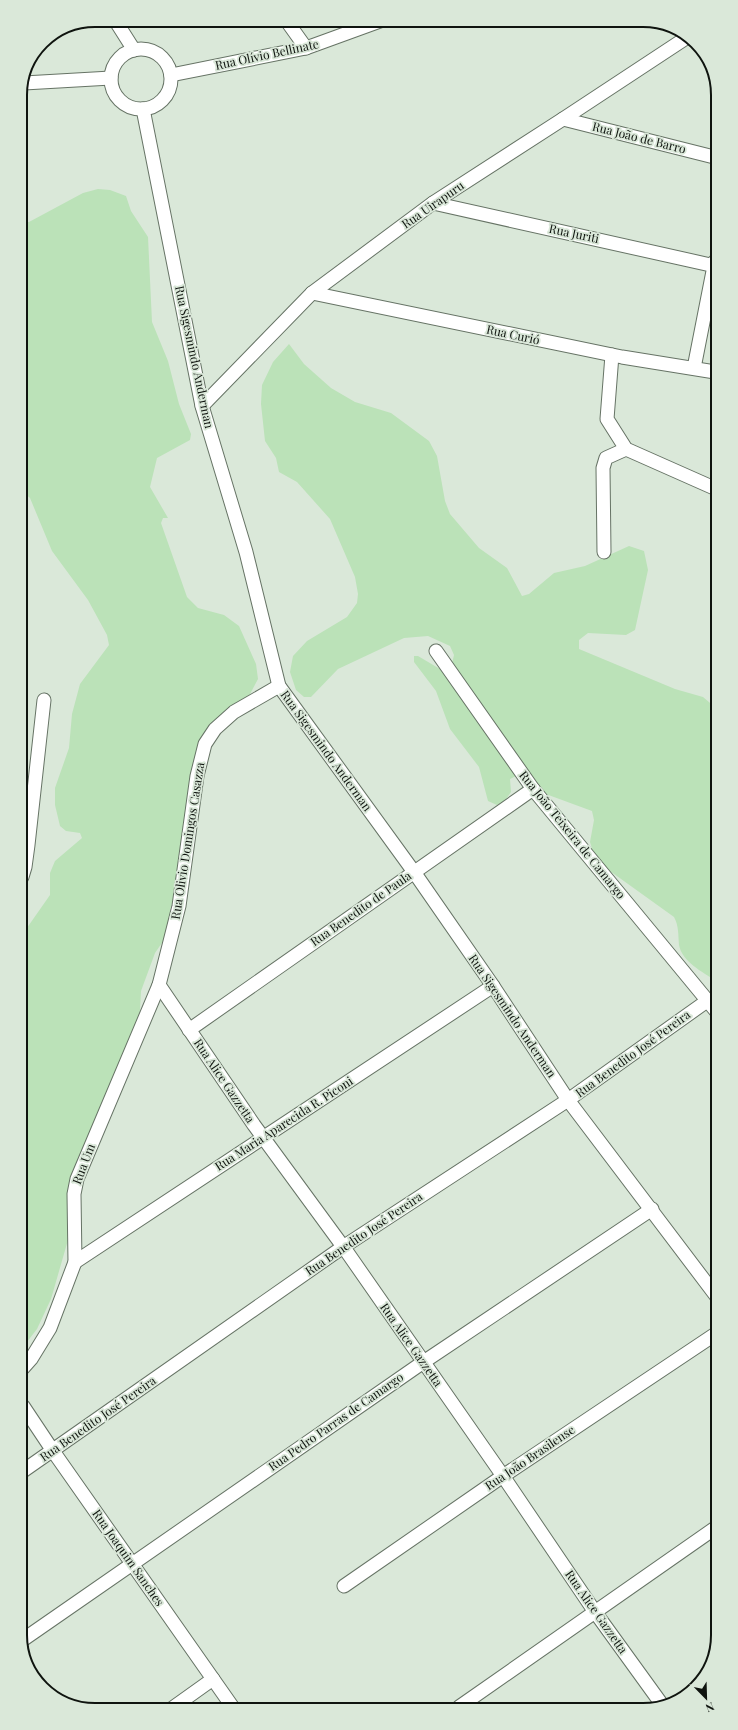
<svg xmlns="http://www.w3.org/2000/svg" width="738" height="1730" viewBox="0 0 738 1730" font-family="'Playfair Display',serif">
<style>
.green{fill:#bbe2b8}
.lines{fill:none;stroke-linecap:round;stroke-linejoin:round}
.street-casing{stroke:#667365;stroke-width:15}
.street{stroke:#fff;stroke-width:13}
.labels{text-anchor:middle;stroke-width:3.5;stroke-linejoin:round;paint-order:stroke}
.street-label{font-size:12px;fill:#0f140f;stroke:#dae8d9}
.rim{fill:none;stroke:#0f140f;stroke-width:2}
</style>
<rect width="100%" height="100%" fill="#dae8d9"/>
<g class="green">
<path d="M98,189L110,190L126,196L131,211L148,237L152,322L168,361L179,404L191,434L190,440L157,458L150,487L168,518H163L161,523L187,597L198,608L224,615L239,626L256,664L258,679L249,696L217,718L202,746L179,885L170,909L172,928L155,953L141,991L138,1049L85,1143L68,1240L51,1299L37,1329L23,1347L22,935L50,895V873L55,861L82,838L80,833L66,831L60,826L55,805V788L69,748L72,714L80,684L109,645L107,635L88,600L52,551L30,498L21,490L20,221L29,222L83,193Z"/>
<path d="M289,344L304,364L331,388L355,402L391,413L429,441L437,456L445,501L450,514L479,548L507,568L522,596L529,594L554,573L585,566L629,546L644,551L648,570L635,630L626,635L588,633L579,640V649L675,689L703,697L716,708V981C703,972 682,962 679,945C678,935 679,926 674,917L596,861L590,842L594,820L592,811L543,793L516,776L510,779L511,792L504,802L497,805L488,801L479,767L450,729L436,691L414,662V656H418L445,672H450L454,655L450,646L428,636L404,638L338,669L311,697H304L296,690L290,672L293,656L307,641L347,617L357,603L358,594L355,577L330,519L297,482L279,472L276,458L265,441L261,404L262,385L273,362Z"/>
</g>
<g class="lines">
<g class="street-casing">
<g id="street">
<path d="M115,20L134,50"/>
<path d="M286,20L306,48"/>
<circle cx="141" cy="79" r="30"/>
<path d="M171,75L306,48L383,20"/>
<path d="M24,83L111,78"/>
<path d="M143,109L202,406L246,552L279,686L414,872L493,986L568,1100L717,1297"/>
<path d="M563,119L714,157"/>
<path d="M433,203L715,266"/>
<path d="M312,293L622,357L715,372"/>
<path d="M612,355L607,419L626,449L714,488"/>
<path d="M694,368L715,261"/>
<path d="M202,406L312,293L433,203L563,119L689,36"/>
<path d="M604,552L603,468L606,458L626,449"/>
<path d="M436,651L533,789L716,1011"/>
<path d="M22,877L25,867L28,845L44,700"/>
<path d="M159,985L254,1125L347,1252L503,1476L595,1612L663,1706"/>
<path d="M189,1030L533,789"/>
<path d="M75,1262L493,986"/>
<path d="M23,1368L31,1359L50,1328L75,1262L74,1194L77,1179L159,985L179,906L197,776L205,744L215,729L234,712L279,686"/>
<path d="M23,1406L53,1451L234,1709"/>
<path d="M23,1471L343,1247L568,1100L707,1001"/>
<path d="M344,1586L503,1476L717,1333"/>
<path d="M24,1639L422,1363L652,1209"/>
<path d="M459,1707L718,1526"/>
<path d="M171,1709L213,1679"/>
</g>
</g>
<use href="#street" class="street"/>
</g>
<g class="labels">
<g class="street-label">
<text transform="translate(267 55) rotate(-12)" y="4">Rua Olívio Bellinate</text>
<text transform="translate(639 138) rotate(14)" y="4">Rua João de Barro</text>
<text transform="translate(433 205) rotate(-35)" y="4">Rua Uirapuru</text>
<text transform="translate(574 234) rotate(12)" y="4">Rua Juriti</text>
<text transform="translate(513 335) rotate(12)" y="4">Rua Curió</text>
<text transform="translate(194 357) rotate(78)" y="4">Rua Sigesmindo Anderman</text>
<text transform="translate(326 751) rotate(54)" y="4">Rua Sigesmindo Anderman</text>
<text transform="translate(572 835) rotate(51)" y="4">Rua João Teixeira de Camargo</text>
<text transform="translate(188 841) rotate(-81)" y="4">Rua Olivio Domingos Casazza</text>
<text transform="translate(361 909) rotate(-35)" y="4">Rua Benedito de Paula</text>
<text transform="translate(512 1016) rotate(56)" y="4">Rua Sigesmindo Anderman</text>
<text transform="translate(633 1054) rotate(-36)" y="4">Rua Benedito José Pereira</text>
<text transform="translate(224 1081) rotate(56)" y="4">Rua Alice Gazzetta</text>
<text transform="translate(284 1124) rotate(-33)" y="4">Rua Maria Aparecida R. Piconi</text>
<text transform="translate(84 1164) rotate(-69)" y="4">Rua Um</text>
<text transform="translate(364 1234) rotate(-34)" y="4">Rua Benedito José Pereira</text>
<text transform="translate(411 1345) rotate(55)" y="4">Rua Alice Gazzetta</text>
<text transform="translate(98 1419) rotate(-35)" y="4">Rua Benedito José Pereira</text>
<text transform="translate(336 1422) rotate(-35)" y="4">Rua Pedro Parras de Camargo</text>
<text transform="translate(530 1458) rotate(-34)" y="4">Rua João Brasilense</text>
<text transform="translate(128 1558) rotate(55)" y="4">Rua Joaquim Sanches</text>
<text transform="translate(596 1612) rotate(55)" y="4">Rua Alice Gazzetta</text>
</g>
</g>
<path d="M0 0H738V1730H0ZM95 27H643A68 68 0 0 1 711 95V1635A68 68 0 0 1 643 1703H95A68 68 0 0 1 27 1635V95A68 68 0 0 1 95 27Z" fill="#dae8d9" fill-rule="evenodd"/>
<path class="rim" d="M95 27H643A68 68 0 0 1 711 95V1635A68 68 0 0 1 643 1703H95A68 68 0 0 1 27 1635V95A68 68 0 0 1 95 27Z"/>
<g transform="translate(706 1698) rotate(157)" stroke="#dae8d9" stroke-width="3" paint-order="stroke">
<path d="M0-3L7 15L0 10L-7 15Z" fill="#0f140f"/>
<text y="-6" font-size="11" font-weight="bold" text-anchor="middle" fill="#0f140f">N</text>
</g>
</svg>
